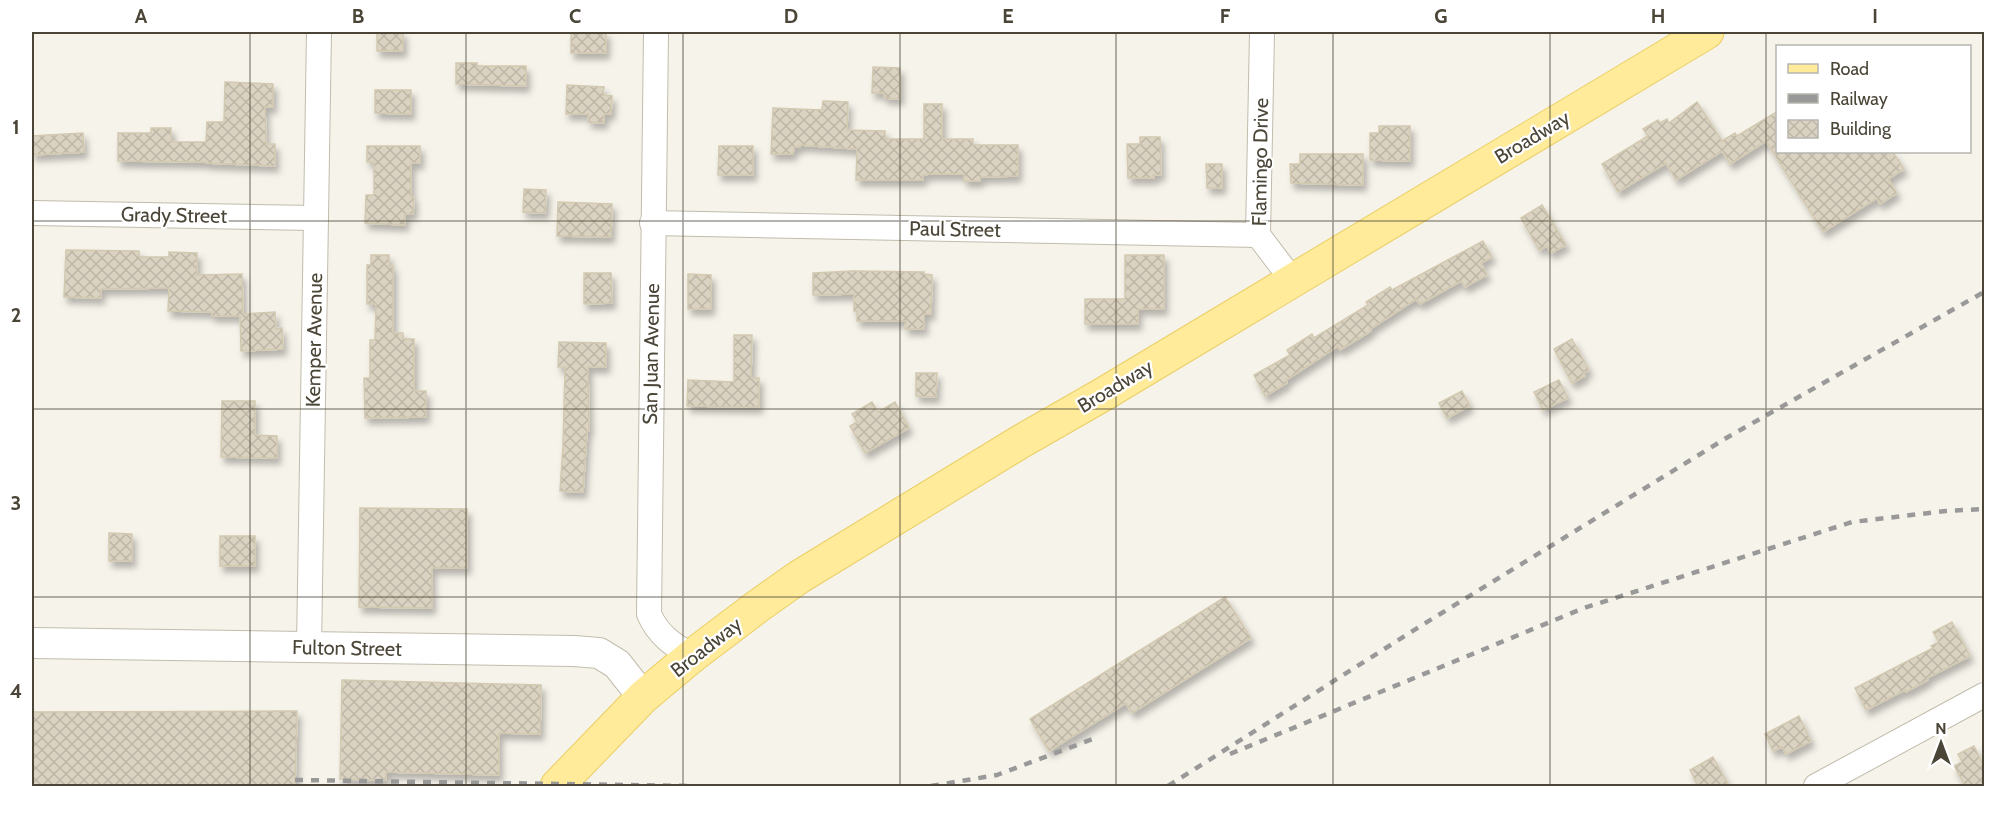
<svg xmlns="http://www.w3.org/2000/svg" width="2016" height="818" viewBox="0 0 2016 818" font-family="Cabin,sans-serif">
<style>
.building{fill:url(#building-cross-hatch);stroke:#d3c9b1;stroke-width:1.5;filter:url(#shadow)}
.lines{fill:none;stroke-linecap:round;stroke-linejoin:round}
.minor-casing{stroke:#c2bcac;stroke-width:26}
.tertiary-casing{stroke:#c2bcac;stroke-width:32}
.primary-casing{stroke:#ebce63;stroke-width:35}
.minor{stroke:#fff;stroke-width:24}
.tertiary{stroke:#fff;stroke-width:30}
.primary{stroke:#ffeb9a;stroke-width:33}
.rail{stroke:#999;stroke-width:4.5;stroke-dasharray:8 8;stroke-linecap:butt}
.grid{fill:none;stroke:#4a4537;stroke-width:1.5;stroke-opacity:0.55}
.labels{text-anchor:middle;stroke-width:4.5;stroke-linejoin:round;paint-order:stroke}
.street-label{font-size:20px;fill:#4a4537;stroke:#fff}
.neatline{fill:none;stroke:#4a4537;stroke-width:2}
.grid-label{font-size:20px;text-anchor:middle;font-weight:bold;fill:#4a4537}
</style>
<defs>
<pattern id="building-cross-hatch" width="8" height="8" patternUnits="userSpaceOnUse" patternTransform="scale(1.5)"><rect width="8" height="8" fill="#dbd3c1"/><path d="M0 0l8 8M0 8l8-8" fill="none" stroke="#bdb6a6"/></pattern>
<filter id="shadow"><feDropShadow dx="3.5" dy="6" stdDeviation="3" flood-color="#0004"/></filter>
</defs>
<rect width="100%" height="100%" fill="#f6f3ea"/>
<g class="building">
<rect x="377" y="32" width="26" height="19"/>
<rect x="571" y="32" width="35" height="21"/>
<path d="M456,63H477V66H526V86L456,84Z"/>
<path d="M873,67L900,68V99L884,98V93H872Z"/>
<path d="M225,82L273,84V107H265L266,144H275V166L206,163V162L118,161V133H151V128H171V142H206L207,122H224Z"/>
<path d="M567,85L604,87L603,95L612,96L611,114H604V123L588,122L589,114H566Z"/>
<path d="M375,90H411V114L375,113Z"/>
<path d="M823,101L848,102L847,130L885,131V139H924V104H942V139H973V145H1018V176L980,177V181H964V174H930L923,175V180H856L857,149L800,145V147H794L793,154H771L773,108L822,110Z"/>
<path d="M1697,102L1722,141L1735,133L1737,136L1778,111V152H1893L1904,169L1888,179L1897,193L1880,204L1877,198L1823,232L1766,141L1730,164L1722,151L1676,180L1666,163L1618,192L1602,164L1648,136L1643,129L1658,120L1660,123L1667,119L1669,123Z"/>
<path d="M1379,126H1410V161L1370,160V133H1379Z"/>
<path d="M83,133L84,152L32,155V136Z"/>
<path d="M1140,137H1160L1161,175H1153L1154,178H1128L1127,144H1140Z"/>
<path d="M367,146H420V163H411V197H414L413,214H405V225L365,223L366,195H374V162H367Z"/>
<path d="M719,146H753V175H718Z"/>
<path d="M1300,154H1363V185L1291,183L1290,164H1300Z"/>
<path d="M1206,164H1222V188H1207Z"/>
<path d="M524,189L546,190L545,213L523,212Z"/>
<path d="M558,202L612,204L611,237L557,236Z"/>
<path d="M1542,205L1566,245L1551,253L1547,246L1539,250L1521,218Z"/>
<path d="M1483,241L1492,257L1481,263L1487,275L1465,287L1461,281L1420,304L1416,299L1370,329L1371,331L1340,350L1338,346L1286,380L1287,383L1265,396L1254,375L1290,355L1287,350L1312,334L1314,338L1368,305L1366,302L1390,287L1392,290Z"/>
<path d="M66,250L139,251V257H169V252L197,253V275L242,274L243,314L275,312L276,329L282,328L283,349L241,351L240,316H212V312L168,311L169,288L101,289V298L64,297Z"/>
<path d="M371,255H389V266H393V333H403V339H414V391H426V417L365,418L364,378H370V340H375L376,304H367V265H371Z"/>
<path d="M1125,255H1164V309H1138V324H1085V299H1125Z"/>
<path d="M853,271L924,272V274L932,275L931,314H924V329H905L906,321H857V311H854V294L813,295V273Z"/>
<path d="M584,273H611L612,303L584,304Z"/>
<path d="M688,274L711,275V309H688Z"/>
<path d="M734,335H752L751,378H759V407L687,406L688,380L734,382Z"/>
<path d="M1572,339L1589,370L1583,373L1585,376L1572,383L1554,349Z"/>
<path d="M559,342L606,343V367H588L589,431H587L583,492L560,491L563,445L565,367H558Z"/>
<path d="M916,373H937L936,397L916,396Z"/>
<path d="M1559,380L1568,398L1543,410L1534,392Z"/>
<path d="M1462,391L1470,406L1447,418L1439,403Z"/>
<path d="M222,401H255V435L277,436V458L221,457Z"/>
<path d="M872,402L878,412L895,402L909,428L865,453L850,426L857,422L852,414Z"/>
<path d="M360,508L467,509V568H432V608L359,607Z"/>
<path d="M109,533L132,534V561H109Z"/>
<rect x="220" y="536" width="35" height="30"/>
<path d="M1225,597L1251,638L1132,713L1126,703L1049,751L1030,719Z"/>
<path d="M1952,622L1970,656L1927,678L1928,680L1906,692L1905,690L1866,710L1855,688L1933,648L1931,646L1939,642L1933,632Z"/>
<path d="M342,680L541,685L540,734L499,733V775L386,772V780L340,779Z"/>
<path d="M297,711L295,786H32V712Z"/>
<path d="M1799,716L1811,741L1786,754L1782,747L1773,751L1765,734Z"/>
<path d="M1974,746L1984,766V783L1978,786H1965L1954,766L1962,762L1958,754Z"/>
<path d="M1713,757L1729,786H1698L1690,770Z"/>
</g>
<g class="lines">
<g class="minor-casing">
<g id="minor">
<path d="M656,32L649,614C658,635 673,645 692,656"/>
<path d="M1262,32L1258,235L1293,281"/>
<path d="M32,213L316,218"/>
<path d="M652,223L1258,235"/>
<path d="M309,648L319,32"/>
<path d="M1816,786L1984,695"/>
</g>
</g>
<g class="tertiary-casing">
<path id="tertiary" d="M32,643L574,651L599,653L617,664L643,697"/>
</g>
<g class="primary-casing">
<path id="primary" d="M557,786L643,697L692,656L758,606L799,577L1020,442L1102,395L1707,32"/>
</g>
<use href="#minor" class="minor"/>
<use href="#tertiary" class="tertiary"/>
<use href="#primary" class="primary"/>
<g class="rail">
<path d="M1230,754L1584,608L1852,522L1946,511L1984,509"/>
<path d="M295,780L694,786"/>
<path d="M931,786L997,775L1098,737"/>
<path d="M1168,786L1419,627L1728,437L1984,292"/>
</g>
</g>
<path class="grid" d="M250,32V786M466,32V786M683,32V786M900,32V786M1116,32V786M1333,32V786M1550,32V786M1766,32V786M32,221H1984M32,409H1984M32,597H1984"/>
<g class="labels">
<g class="street-label">
<text transform="translate(1532 137) rotate(-31)" y="7">Broadway</text>
<text transform="translate(1260 162) rotate(-89)" y="7">Flamingo Drive</text>
<text transform="translate(174 215) rotate(1)" y="7">Grady Street</text>
<text transform="translate(955 229) rotate(1)" y="7">Paul Street</text>
<text transform="translate(314 340) rotate(-89)" y="7">Kemper Avenue</text>
<text transform="translate(651 354) rotate(-89)" y="7">San Juan Avenue</text>
<text transform="translate(1115 386) rotate(-31)" y="7">Broadway</text>
<text transform="translate(706 647) rotate(-38)" y="7">Broadway</text>
<text transform="translate(347 648) rotate(1)" y="7">Fulton Street</text>
</g>
</g>
<rect width="2016" height="818" fill="none" stroke="#ffffff" stroke-width="66"/>
<rect x="1776" y="45" width="195" height="108" fill="#ffffff" stroke="#b7b5af" stroke-width="1.5"/>
<rect x="1788" y="64" width="30" height="9" fill="#ffeb9a" stroke="#b7b5af" stroke-width="1.5"/>
<text x="1830" y="75" font-size="18" fill="#4a4537">Road</text>
<rect x="1788" y="94" width="30" height="9" fill="#999999" stroke="#b7b5af" stroke-width="1.5"/>
<text x="1830" y="105" font-size="18" fill="#4a4537">Railway</text>
<rect x="1788" y="120" width="30" height="18" fill="url(#building-cross-hatch)" stroke="#b7b5af" stroke-width="1.5"/>
<text x="1830" y="135" font-size="18" fill="#4a4537">Building</text>
<g transform="translate(1941 743)" stroke="#ffffff" stroke-width="4.5" paint-order="stroke">
<path d="M0-4.5L10 22L0 15L-10 22Z" fill="#4a4537"/>
<text y="-9" font-size="16" font-weight="bold" text-anchor="middle" fill="#4a4537">N</text>
</g>
<rect x="33" y="33" width="1950" height="752" class="neatline"/>
<g class="grid-label">
<text x="141" y="23">A</text>
<text x="358" y="23">B</text>
<text x="575" y="23">C</text>
<text x="791" y="23">D</text>
<text x="1008" y="23">E</text>
<text x="1225" y="23">F</text>
<text x="1441" y="23">G</text>
<text x="1658" y="23">H</text>
<text x="1875" y="23">I</text>
<text x="16" y="134">1</text>
<text x="16" y="322">2</text>
<text x="16" y="510">3</text>
<text x="16" y="698">4</text>
</g>
</svg>
